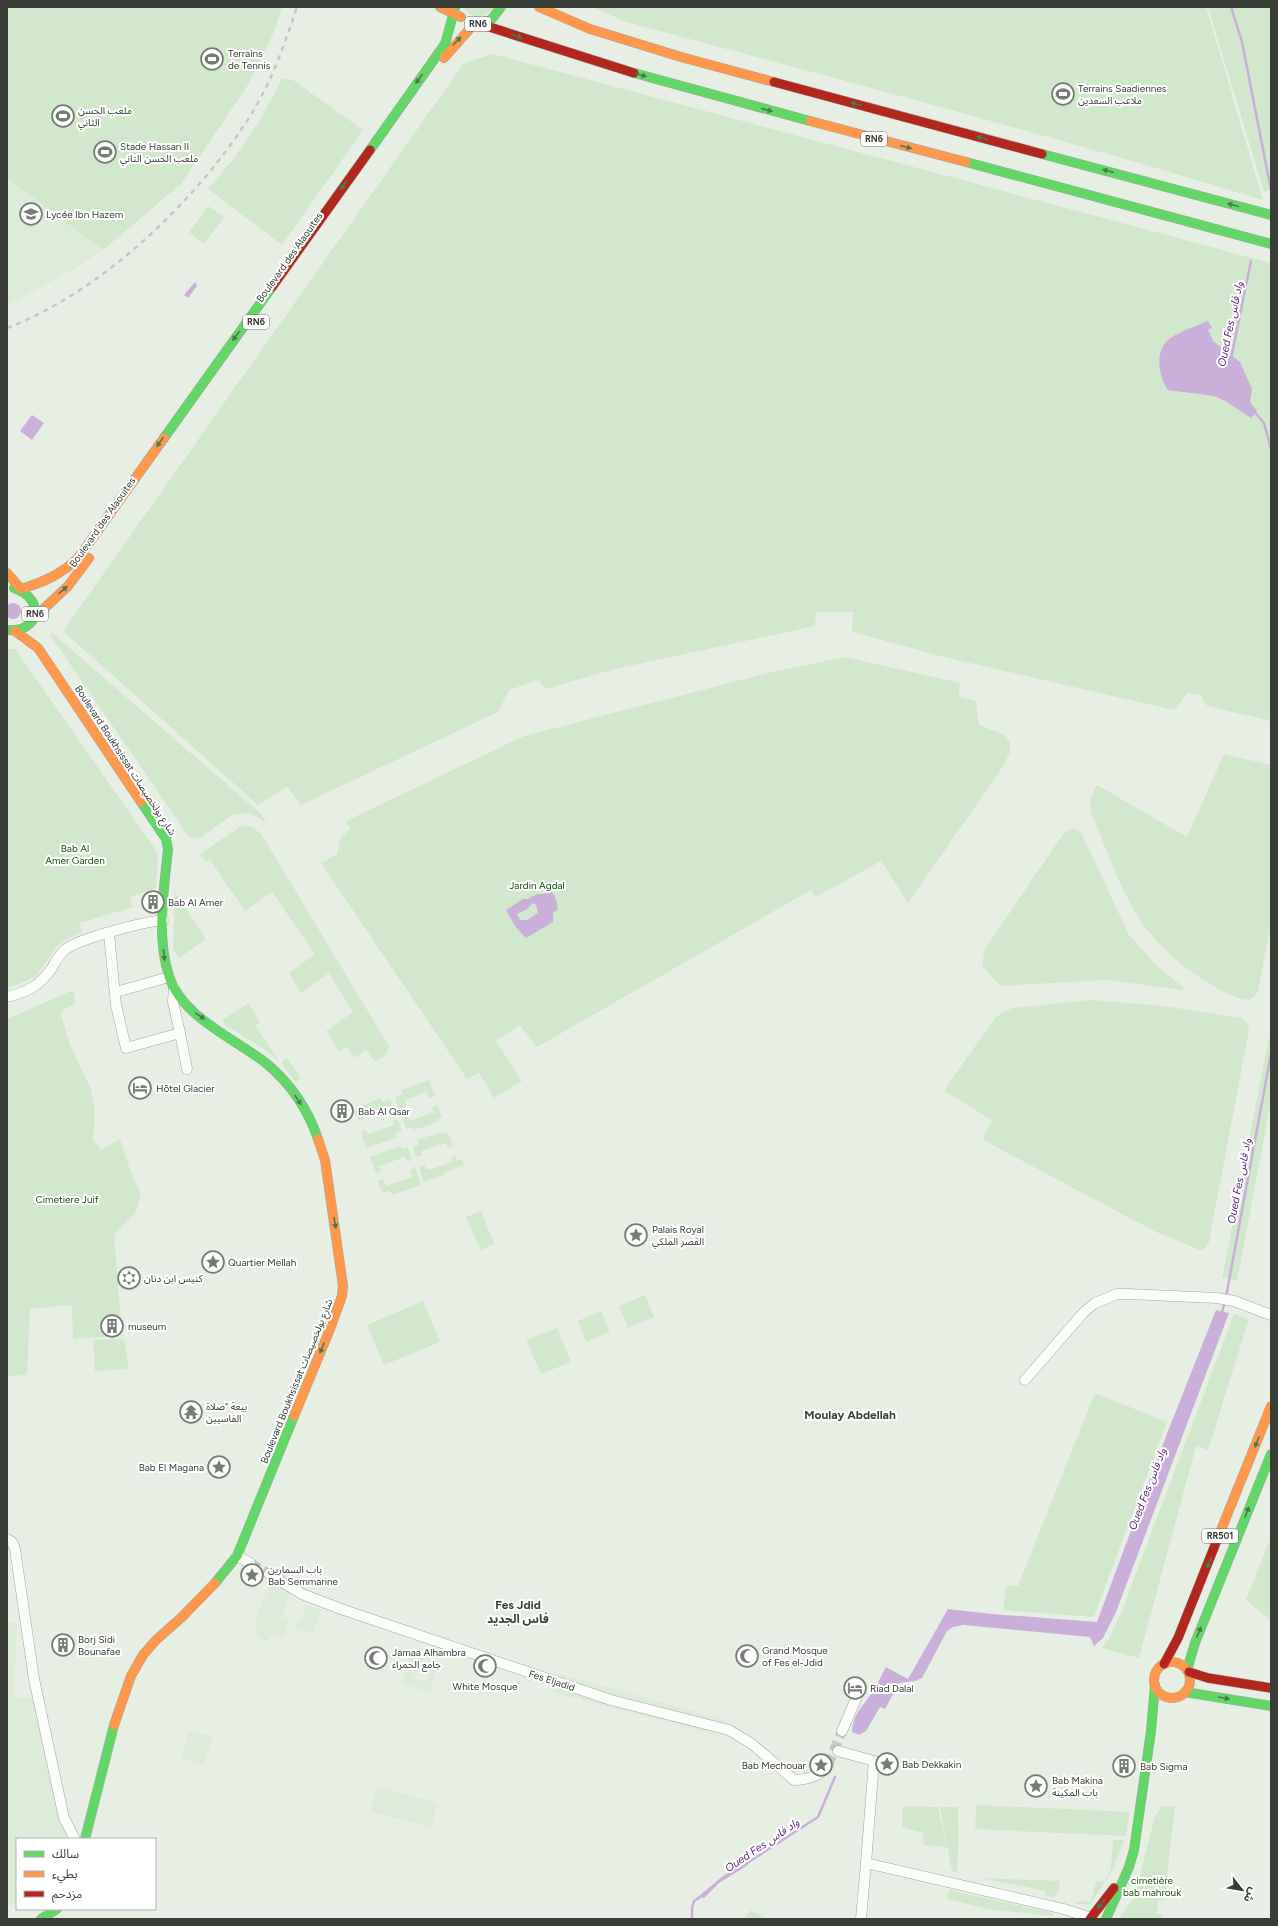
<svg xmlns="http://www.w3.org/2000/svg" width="1278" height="1926" viewBox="0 0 1278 1926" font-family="Figtree,'Noto Sans Arabic',sans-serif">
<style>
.built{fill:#ddecd9;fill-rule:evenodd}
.green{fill:#d2e8cc}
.water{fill:#caafdb;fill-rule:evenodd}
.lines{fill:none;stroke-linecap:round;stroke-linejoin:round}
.stream{stroke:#caafdb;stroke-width:2.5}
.street-tunnel{stroke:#c4ccc1;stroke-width:10;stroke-dasharray:10 5;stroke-linecap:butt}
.street-casing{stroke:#a0a69e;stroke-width:11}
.fast-casing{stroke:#a0a69e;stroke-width:10}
.slow-casing{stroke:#a0a69e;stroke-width:10}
.jam-casing{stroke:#a0a69e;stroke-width:10}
.street{stroke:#fbfdfb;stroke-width:10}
.fast{stroke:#63d668;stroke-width:9}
.slow{stroke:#ff974d;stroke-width:9}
.jam{stroke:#b3261e;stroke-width:9}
.rail{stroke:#c4c6c3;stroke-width:2.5;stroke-dasharray:5 5;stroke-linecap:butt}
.oneway{fill:#497b4a}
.labels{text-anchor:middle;stroke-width:4;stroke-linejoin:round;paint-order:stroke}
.shield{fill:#fff;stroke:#747872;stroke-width:1}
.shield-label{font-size:9px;font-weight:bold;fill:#383e36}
.poi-label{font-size:10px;fill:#383e36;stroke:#fff;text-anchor:start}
.street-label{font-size:10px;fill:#383e36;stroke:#fff}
.park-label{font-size:10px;fill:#1c4e0d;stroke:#fff}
.water-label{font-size:11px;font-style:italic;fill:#5b2675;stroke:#fff}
.quarter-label{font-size:12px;font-weight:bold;fill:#374334;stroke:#fff}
</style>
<rect width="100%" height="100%" fill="#e7efe4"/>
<g class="built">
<path d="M7,178L103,250L75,269L7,305Z"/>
<path d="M273,1576L292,1589L282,1616L290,1620L282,1639L270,1634L268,1642L254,1635L258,1613Z"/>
<path d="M306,1605L321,1610L313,1633L295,1628L296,1622H300Z"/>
<path d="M7,1621L17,1623L14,1698L34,1697L67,1839H17V1902L11,1905L7,1904Z"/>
<path d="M425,1650L434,1653L433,1659L439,1661L430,1692L401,1684L411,1651L423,1654ZM419,1664L430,1667L426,1682L414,1679Z"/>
<path d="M557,1673L726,1720L723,1737L550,1692Z"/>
<path d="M190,1730L214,1737L203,1765L181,1759Z"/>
<path d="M378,1786L437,1803L432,1828L370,1811Z"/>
</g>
<g class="green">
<path d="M7,7H151L154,9L156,7H282L273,34L248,85L181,184L103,250L7,178Z"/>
<path d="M464,7H495C486,17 472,22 464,7Z"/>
<path d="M592,7H1206L1263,200C1052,136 839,79 626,22Z"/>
<path d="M1208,7H1271V189L1264,192Z"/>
<path d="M493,54L1271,263V721L1207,706L1200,695L1187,693L1174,710L948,658L852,632L853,612H816L815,626L615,669L545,689L539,680L509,690L498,712L301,805L287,787L258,805L63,631L464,63Z"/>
<path d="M282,78L293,80L363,130L282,245L208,189C238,156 263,119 282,78Z"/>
<path d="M208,206L224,217L204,244L189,232Z"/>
<path d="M50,631L261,814L268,825L261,819L247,813L232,815L200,838L189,837L52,638Z"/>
<path d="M7,649H15L155,849L158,856L156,888L130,897L133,907L80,923L82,932L64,940L57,946L36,976L27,981L7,988Z"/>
<path d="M845,657L960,683L959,697L976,701L979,725L1003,734L1010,742V752L1004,765L908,903L881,861L816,897L811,890L537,1047L520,1025L496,1041L522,1081L494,1098L479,1073L467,1079L321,863L337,854L340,839L350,829L346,821L524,736L776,671Z"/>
<path d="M1224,754L1271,765V923L1258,991L1253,998L1248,1000C1234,999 1221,990 1209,983C1176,964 1145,934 1128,899C1114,872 1103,841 1091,813C1089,801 1091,795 1097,785L1187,837Z"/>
<path d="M241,826L253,827L262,835L389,1046L385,1056L375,1062L366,1050L354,1058L347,1047L339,1052L326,1031L353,1012L329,973L301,993L289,973L315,954L272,892L245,911L210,860L206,861L201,857L200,854Z"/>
<path d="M1072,828L1078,830L1082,834L1129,935L1157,966L1184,988L1183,990L1107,980L1000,986L982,965L985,949L1063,834Z"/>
<path d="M175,892L206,939L179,958L173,949Z"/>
<path d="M73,990L76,1004L66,1008L61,1014L70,1045L91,1089L95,1112L93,1140L101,1150L120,1139L130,1170L141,1194L136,1212L114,1235L122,1336L73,1339L72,1305L30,1309L27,1375L7,1376V1019Z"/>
<path d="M1091,1000L1164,1006L1241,1018L1247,1022L1249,1030L1209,1242L1204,1249L1200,1250L1156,1232L987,1142L984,1139V1135L992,1120L946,1092V1087L996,1017L1004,1011L1013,1008Z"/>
<path d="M248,1003L260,1022L255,1026L280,1062L287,1058L301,1078L295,1082L281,1062L262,1048L225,1025L222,1020Z"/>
<path d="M1271,1027V1102L1237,1281L1222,1278Z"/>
<path d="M429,1080L435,1096L429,1098L427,1092L405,1100L407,1106L399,1109L395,1097L403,1094L401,1090Z"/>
<path d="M381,1098L382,1102L390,1099L393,1109L390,1111L388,1106L362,1116L364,1120L359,1121L355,1111L361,1109L360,1106Z"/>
<path d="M437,1105L442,1118L437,1119L438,1122L414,1130L413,1127L406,1129L402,1116L407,1114L410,1121L434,1112L432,1107Z"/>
<path d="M397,1119L402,1131L395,1134L396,1138L366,1148L361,1132L366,1130L368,1134L394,1125L393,1120Z"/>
<path d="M441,1132L442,1134L448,1132L453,1146L448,1148L446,1143L421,1151L422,1155L416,1157L413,1146L419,1144L417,1140Z"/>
<path d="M400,1146L402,1149L408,1147L412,1160L407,1162L405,1157L379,1166L381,1172L376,1173L370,1157Z"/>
<path d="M455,1155L457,1161L462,1159L464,1165L443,1173L444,1175L424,1182L419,1167L424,1165L428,1170L452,1162L451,1157Z"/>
<path d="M415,1168L421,1185L392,1195L390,1191L382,1193L378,1181L383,1179L386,1186L412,1177L410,1170Z"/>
<path d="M481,1211L494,1244L481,1250L466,1217Z"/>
<path d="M645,1295L654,1317L628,1328L619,1306Z"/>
<path d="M423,1301L440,1342L384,1365L367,1325Z"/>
<path d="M601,1311L610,1332L586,1342L578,1321Z"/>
<path d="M1234,1314L1249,1319L1208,1450L1196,1446L1139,1658L1101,1648L1109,1639L1121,1613Z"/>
<path d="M557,1328L571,1362L541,1374L526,1340Z"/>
<path d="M124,1339L129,1369L95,1371L93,1340Z"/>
<path d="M1095,1393L1167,1422L1094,1617L1003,1610L1006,1586H1018Z"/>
<path d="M1271,1537V1621L1246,1600Z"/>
<path d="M976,1805L1130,1812L1126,1836L975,1829Z"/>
<path d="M903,1806L938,1807L947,1847L924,1845L923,1833L902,1827Z"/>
<path d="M1162,1806H1175L1164,1900L1159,1899L1157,1914L1163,1915L1162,1919H1119L1135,1895L1155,1816Z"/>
<path d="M940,1807H958V1828H959L957,1872L952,1871Z"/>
<path d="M1113,1840H1124L1113,1869L1090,1905L1076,1904L1077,1901L1091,1902L1096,1882L1105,1881L1111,1868Z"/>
<path d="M981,1878L1060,1881L1059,1890L1054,1898L1045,1895L1046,1891Z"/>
<path d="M949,1890L1053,1913V1916L987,1909L947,1899Z"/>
<path d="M751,1910L766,1919H744Z"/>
</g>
<g class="water">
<path d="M195,282L197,286L188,298L184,295Z"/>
<path d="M1208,321L1212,328L1208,330L1213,341L1240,362L1252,389L1250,402L1257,411L1251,418L1227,402L1214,396L1168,390C1159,377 1154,353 1168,340C1174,334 1198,325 1208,321Z"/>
<path d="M32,415L44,423L32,440L20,431Z"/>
<circle cx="13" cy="611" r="8"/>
<path d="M550,890C554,893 558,904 558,909L553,913V922L526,938L515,926L506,910L523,899H528L537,894H544ZM533,903L536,905L538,913L527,920H520L517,914L527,909Z"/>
<path d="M1216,1310L1229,1313L1116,1612L1103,1638L1094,1646L1090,1637L964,1625L953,1627L947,1631L922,1678L915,1681L899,1683L885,1709L880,1707L866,1731L859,1735L852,1732C852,1716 863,1705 872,1693C877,1685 881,1676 886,1667L908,1679L948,1609L992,1614L1097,1622L1168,1431Z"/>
<path d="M746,1862L748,1865L719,1883L704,1898L699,1896L723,1876Z"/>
</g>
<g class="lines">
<g class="stream">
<path d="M1231,7L1242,42L1271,190"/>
<path d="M1231,359L1251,261"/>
<path d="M1253,410L1264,423L1271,449"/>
<path d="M1226,1297L1271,1054"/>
<path d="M1221,1315L1225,1302"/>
<path d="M744,1865L818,1817L835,1777"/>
<path d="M692,1919V1908L694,1901L703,1895"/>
</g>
<g class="street-tunnel">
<path d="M250,1563L269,1574"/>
<path d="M828,1765L842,1731"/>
</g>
<g class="street-casing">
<g id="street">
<path d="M109,934L116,1005L126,1048L180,1033L173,1002L174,988"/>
<path d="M116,992L169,977"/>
<path d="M7,997C27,992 40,986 52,968C56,961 60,953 66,949C81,938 144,922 163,920"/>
<path d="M180,1033L187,1069"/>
<path d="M1025,1380L1084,1312L1095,1303L1117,1294H1128L1217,1298L1234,1301L1271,1315"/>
<path d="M7,1539L12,1542L15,1549L34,1679L64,1818L75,1839"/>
<path d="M237,1556L250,1563"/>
<path d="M269,1574L302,1594L341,1609L611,1700L729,1730L752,1744L794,1780C806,1780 821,1776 828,1765"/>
<path d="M842,1731L859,1692"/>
<path d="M838,1751L874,1761L866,1863"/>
<path d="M874,1761L887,1764"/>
<path d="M861,1919L866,1863L1064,1909L1091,1918"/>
</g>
</g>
<g class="fast-casing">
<g id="fast">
<path d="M475,24L491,20L501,7"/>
<path d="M634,73L810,121"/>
<path d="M370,150L445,44L455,8"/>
<path d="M1042,154L1271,215"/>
<path d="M966,162L1271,244"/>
<path d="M164,438L272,287"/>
<path d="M7,630C40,633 46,599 14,588"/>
<path d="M141,802L166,839L168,849C164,890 156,936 169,976C181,1017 236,1039 267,1064C291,1084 308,1110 318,1139"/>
<path d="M215,1583L237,1556L294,1416"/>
<path d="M1187,1670L1195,1643L1271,1454"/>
<path d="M1185,1692L1271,1706"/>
<path d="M85,1839L114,1725"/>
<path d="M41,1919L57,1909"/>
<path d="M1106,1919L1129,1867L1134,1850L1151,1731L1155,1685"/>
</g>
</g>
<g class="slow-casing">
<g id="slow">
<path d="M440,7L461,17"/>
<path d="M539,7L590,29L681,57L774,82"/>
<path d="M444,58L474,24"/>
<path d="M810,121L966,162"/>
<path d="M7,573L21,589C44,582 62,574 79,557L164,438"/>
<path d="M35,617L68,586L89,558"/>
<path d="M15,631L38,648L141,802"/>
<path d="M294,1416L330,1329L342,1296L343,1286L325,1160L318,1139"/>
<path d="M1219,1535L1271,1406"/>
<circle cx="1172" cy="1680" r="18"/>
<path d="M114,1725L131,1676L143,1655L156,1640L182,1617L215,1583"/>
</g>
</g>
<g class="jam-casing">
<g id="jam">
<path d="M480,24L634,73"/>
<path d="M774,82L1042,154"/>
<path d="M272,287L370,150"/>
<path d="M1164,1664L1178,1638L1219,1535"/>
<path d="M1189,1672L1208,1678L1271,1688"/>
<path d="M1090,1919L1114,1888"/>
</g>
</g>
<use href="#street" class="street"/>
<use href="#fast" class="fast"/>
<use href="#slow" class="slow"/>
<use href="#jam" class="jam"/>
<path class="rail" d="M7,328C101,292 193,204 247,121C270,86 284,46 297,7"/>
</g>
<defs><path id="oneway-solid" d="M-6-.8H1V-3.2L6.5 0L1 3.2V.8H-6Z"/></defs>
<g class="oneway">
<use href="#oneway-solid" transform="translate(517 36) rotate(18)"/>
<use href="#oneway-solid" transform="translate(457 41) rotate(-46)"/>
<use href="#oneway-solid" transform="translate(641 75) rotate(16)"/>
<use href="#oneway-solid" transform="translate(419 79) rotate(126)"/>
<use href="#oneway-solid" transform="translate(856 104) rotate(-165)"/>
<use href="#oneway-solid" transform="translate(767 110) rotate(15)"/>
<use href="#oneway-solid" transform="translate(982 138) rotate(-165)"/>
<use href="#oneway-solid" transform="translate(906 147) rotate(15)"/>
<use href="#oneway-solid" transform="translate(1108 171) rotate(-165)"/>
<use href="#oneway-solid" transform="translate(344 185) rotate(126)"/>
<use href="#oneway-solid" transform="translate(1233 205) rotate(-165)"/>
<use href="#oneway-solid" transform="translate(236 336) rotate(126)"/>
<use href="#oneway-solid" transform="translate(160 442) rotate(126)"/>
<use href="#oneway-solid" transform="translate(63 590) rotate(-40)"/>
<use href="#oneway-solid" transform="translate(164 955) rotate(85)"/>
<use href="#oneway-solid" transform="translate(200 1016) rotate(35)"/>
<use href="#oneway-solid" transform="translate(298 1100) rotate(56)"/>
<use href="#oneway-solid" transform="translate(335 1223) rotate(81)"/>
<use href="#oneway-solid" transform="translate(322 1348) rotate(113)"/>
<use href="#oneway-solid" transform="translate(1257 1442) rotate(112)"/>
<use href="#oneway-solid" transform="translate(1247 1512) rotate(-68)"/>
<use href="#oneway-solid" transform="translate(1209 1563) rotate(112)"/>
<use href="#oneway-solid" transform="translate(1199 1632) rotate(-67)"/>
<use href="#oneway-solid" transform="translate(1224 1698) rotate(10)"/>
<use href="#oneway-solid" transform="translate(1101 1904) rotate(128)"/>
</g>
<defs>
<g id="stadium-ring" transform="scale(1.15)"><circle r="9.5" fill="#fff" stroke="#757c73" stroke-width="1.5"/><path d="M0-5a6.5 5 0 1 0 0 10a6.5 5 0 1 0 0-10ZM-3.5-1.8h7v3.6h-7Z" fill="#757c73"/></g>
<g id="school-ring" transform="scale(1.15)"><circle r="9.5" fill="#fff" stroke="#757c73" stroke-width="1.5"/><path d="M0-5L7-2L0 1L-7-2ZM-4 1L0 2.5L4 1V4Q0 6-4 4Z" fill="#757c73"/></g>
<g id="building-ring" transform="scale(1.15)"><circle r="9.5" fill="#fff" stroke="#757c73" stroke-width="1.5"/><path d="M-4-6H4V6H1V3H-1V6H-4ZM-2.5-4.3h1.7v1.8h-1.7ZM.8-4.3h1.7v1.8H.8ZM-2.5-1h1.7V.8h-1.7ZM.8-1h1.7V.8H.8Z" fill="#757c73"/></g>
<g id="hotel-ring" transform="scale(1.15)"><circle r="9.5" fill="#fff" stroke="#757c73" stroke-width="1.5"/><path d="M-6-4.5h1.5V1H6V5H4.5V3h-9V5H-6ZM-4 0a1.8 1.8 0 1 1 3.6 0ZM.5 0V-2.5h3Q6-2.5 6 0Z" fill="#757c73"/></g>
<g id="sight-ring" transform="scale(1.15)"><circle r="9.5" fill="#fff" stroke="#757c73" stroke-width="1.5"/><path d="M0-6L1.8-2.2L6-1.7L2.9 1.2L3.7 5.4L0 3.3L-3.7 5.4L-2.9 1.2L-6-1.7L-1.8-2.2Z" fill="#757c73"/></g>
<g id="synagogue-ring" transform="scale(1.15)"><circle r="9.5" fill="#fff" stroke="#757c73" stroke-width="1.5"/><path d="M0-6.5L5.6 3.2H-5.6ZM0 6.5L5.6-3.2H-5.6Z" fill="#757c73"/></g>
<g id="temple-ring" transform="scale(1.15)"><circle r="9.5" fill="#fff" stroke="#757c73" stroke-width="1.5"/><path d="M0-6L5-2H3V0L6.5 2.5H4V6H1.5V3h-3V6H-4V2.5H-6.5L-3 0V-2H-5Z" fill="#757c73"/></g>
<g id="mosque-ring" transform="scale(1.15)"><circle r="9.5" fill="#fff" stroke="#757c73" stroke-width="1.5"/><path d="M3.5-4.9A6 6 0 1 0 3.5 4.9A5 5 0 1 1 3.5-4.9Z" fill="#757c73"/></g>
</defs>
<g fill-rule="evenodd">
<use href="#stadium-ring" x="212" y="59"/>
<use href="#stadium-ring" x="1063" y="94"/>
<use href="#stadium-ring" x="63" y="116"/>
<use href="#stadium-ring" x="105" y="152"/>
<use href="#school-ring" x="31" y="214"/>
<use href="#building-ring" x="153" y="902"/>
<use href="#hotel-ring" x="140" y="1088"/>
<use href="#building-ring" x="342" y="1111"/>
<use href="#sight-ring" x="636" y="1235"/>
<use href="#sight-ring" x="213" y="1262"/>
<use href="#synagogue-ring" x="129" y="1278"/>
<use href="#building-ring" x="112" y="1326"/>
<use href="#temple-ring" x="191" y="1412"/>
<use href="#sight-ring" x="219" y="1467"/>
<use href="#sight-ring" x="252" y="1575"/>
<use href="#building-ring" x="63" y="1645"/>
<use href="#mosque-ring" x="747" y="1656"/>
<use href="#mosque-ring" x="376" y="1658"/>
<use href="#mosque-ring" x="485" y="1666"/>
<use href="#hotel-ring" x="855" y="1688"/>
<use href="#sight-ring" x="887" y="1764"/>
<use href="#sight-ring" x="821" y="1765"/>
<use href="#building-ring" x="1124" y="1766"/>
<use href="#sight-ring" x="1036" y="1786"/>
</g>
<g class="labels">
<g class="shield">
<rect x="465" y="17" width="26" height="14" rx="3"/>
<rect x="861" y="132" width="26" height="14" rx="3"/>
<rect x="243" y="315" width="26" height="14" rx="3"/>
<rect x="22" y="607" width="26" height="14" rx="3"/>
<rect x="1202" y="1529" width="36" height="14" rx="3"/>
</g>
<g class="shield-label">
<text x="478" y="27">RN6</text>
<text x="874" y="142">RN6</text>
<text x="256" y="325">RN6</text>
<text x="35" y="617">RN6</text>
<text x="1220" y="1539">RR501</text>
</g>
<g class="poi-label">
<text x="228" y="57">Terrains<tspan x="228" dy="12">de Tennis</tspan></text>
<text x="1078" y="92">Terrains Saadiennes<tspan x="1078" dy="12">ملاعب السعدين</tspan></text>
<text x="78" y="114">ملعب الحسن<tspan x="78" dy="12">الثاني</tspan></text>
<text x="120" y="150">Stade Hassan II<tspan x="120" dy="12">ملعب الحسن التاني</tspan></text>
<text x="46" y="218">Lycée Ibn Hazem</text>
<text x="168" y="906">Bab Al Amer</text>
<text x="156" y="1092">Hôtel Glacier</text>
<text x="358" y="1115">Bab Al Qsar</text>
<text x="652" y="1233">Palais Royal<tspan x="652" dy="12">القصر الملكي</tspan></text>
<text x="228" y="1266">Quartier Mellah</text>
<text x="144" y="1282">كنيس ابن دنان</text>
<text x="128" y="1330">museum</text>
<text x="206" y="1410">بيعة "صلاة<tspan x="206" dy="12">الفاسيين</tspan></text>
<text x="204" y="1471" text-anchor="end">Bab El Magana</text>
<text x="268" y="1573">باب السمارين<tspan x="268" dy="12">Bab Semmarine</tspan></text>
<text x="78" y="1643">Borj Sidi<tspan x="78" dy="12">Bounafae</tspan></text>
<text x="762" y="1654">Grand Mosque<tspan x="762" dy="12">of Fes el-Jdid</tspan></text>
<text x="392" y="1656">Jamaa Alhambra<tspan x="392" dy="12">جامع الحمراء</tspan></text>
<text x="485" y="1690" text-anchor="middle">White Mosque</text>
<text x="870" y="1692">Riad Dalal</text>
<text x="902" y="1768">Bab Dekkakin</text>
<text x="806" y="1769" text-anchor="end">Bab Mechouar</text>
<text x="1140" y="1770">Bab Sigma</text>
<text x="1052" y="1784">Bab Makina<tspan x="1052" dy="12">باب المكينة</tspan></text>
</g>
<g class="street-label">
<text transform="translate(289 257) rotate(-55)" y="4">Boulevard des Alaouites</text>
<text transform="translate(102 522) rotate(-55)" y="4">Boulevard des Alaouites</text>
<text transform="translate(126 760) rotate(57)" y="4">Boulevard Boukhsissat شارع بولخصيصات</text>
<text transform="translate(296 1381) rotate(-68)" y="4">Boulevard Boukhsissat شارع بولخصيصات</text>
<text transform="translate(552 1680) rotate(18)" y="4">Fes Eljadid</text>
</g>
<g class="park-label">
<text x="75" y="852">Bab Al<tspan x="75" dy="12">Amer Garden</tspan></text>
<text x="537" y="889">Jardin Agdal</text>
<text x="67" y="1203">Cimetiere Juif</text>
<text x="1152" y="1884">cimetière<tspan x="1152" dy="12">bab mahrouk</tspan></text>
</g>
<g class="water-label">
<text transform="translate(1230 324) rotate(-78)" y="4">Oued Fes واد فاس</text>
<text transform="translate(1239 1181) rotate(-79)" y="4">Oued Fes واد فاس</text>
<text transform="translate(1147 1489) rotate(-69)" y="4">Oued Fes واد فاس</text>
<text transform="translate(762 1845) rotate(-34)" y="4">Oued Fes واد فاس</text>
</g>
<g class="quarter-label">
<text x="850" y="1419">Moulay Abdellah</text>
<text x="518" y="1609">Fes Jdid<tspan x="518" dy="14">فاس الجديد</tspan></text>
</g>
</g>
<rect width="1278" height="1926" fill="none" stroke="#383e36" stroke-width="16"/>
<rect x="16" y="1838" width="140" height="72" fill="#ffffff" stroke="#afb2af"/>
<rect x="24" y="1851" width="20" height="6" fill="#63d668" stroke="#afb2af"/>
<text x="52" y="1858" font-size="12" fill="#383e36">سالك</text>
<rect x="24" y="1871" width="20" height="6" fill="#ff974d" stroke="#afb2af"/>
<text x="52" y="1878" font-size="12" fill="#383e36">بطيء</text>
<rect x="24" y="1891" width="20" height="6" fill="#b3261e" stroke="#afb2af"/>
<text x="52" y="1898" font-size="12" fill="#383e36">مزدحم</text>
<g transform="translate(1242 1890) rotate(121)" stroke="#ffffff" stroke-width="3" paint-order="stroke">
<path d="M0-3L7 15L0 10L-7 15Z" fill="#383e36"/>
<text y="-6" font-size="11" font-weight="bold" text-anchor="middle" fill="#383e36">ش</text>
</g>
</svg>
